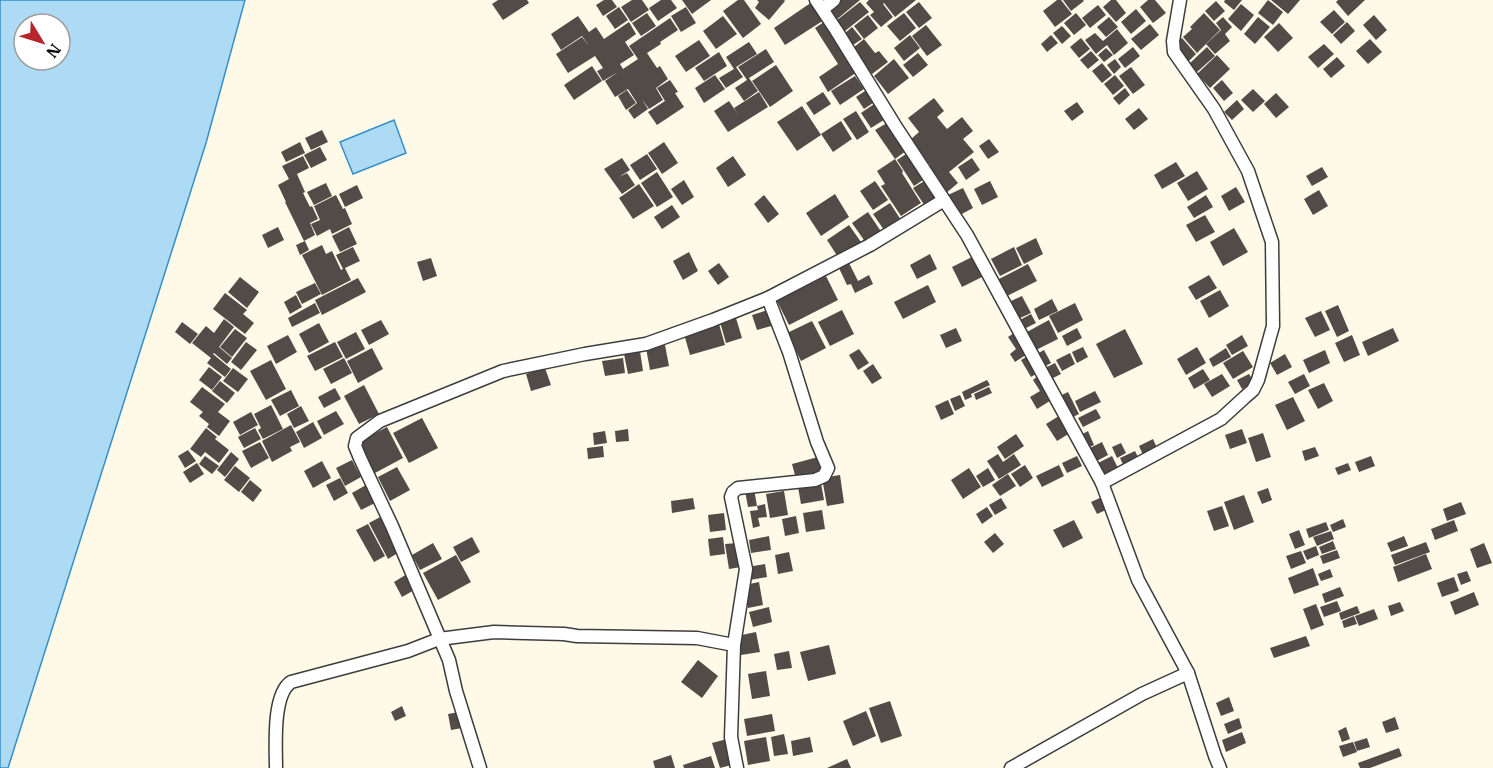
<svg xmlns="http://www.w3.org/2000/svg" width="1493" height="768" viewBox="0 0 1493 768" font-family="'IBM Plex Serif',serif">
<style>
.water{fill:#addaf5;stroke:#358fcb;stroke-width:1.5;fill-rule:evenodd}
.building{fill:#534b47}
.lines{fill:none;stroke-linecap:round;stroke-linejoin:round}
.street-casing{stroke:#3d3d3d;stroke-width:15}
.street{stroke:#fff;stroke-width:12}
</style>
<rect width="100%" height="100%" fill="#fffae7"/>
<g class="water">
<path d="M0,0H245L206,143L8,768H0ZM24,24H60V60H24Z"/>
<path d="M394,120L406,153L353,174L340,142Z"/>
</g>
<g class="building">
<path d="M498,0H527L529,3L503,20L492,4Z"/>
<path d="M604,0H612L617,7L603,16L596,5Z"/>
<path d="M632,0H642L649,10L631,22L621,7Z"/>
<path d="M661,0H671L677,8L658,21L649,8Z"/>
<path d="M682,0H711L692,14Z"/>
<path d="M738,0H744L761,24L743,38L723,11Z"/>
<path d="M757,0H784L785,1L769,20L755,8L759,2Z"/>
<path d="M836,0H860L836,20L827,8Z"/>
<path d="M869,0H916L895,17L884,3L883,4L893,17L881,27L870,15L874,12L866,3Z"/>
<path d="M1057,0H1061L1072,14L1055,27L1043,11Z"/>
<path d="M1063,0H1083L1084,1L1071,11Z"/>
<path d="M1111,0H1116L1126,13L1116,22L1103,7Z"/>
<path d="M1148,0H1155L1166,13L1153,23L1140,7Z"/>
<path d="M1225,0H1242L1234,10L1224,2Z"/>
<path d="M1268,0L1283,12L1273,25L1258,13Z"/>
<path d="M1271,0H1300L1288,14Z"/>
<path d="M1338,0H1365L1348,16L1336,2Z"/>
<path d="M1216,1L1225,11L1214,21L1205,11Z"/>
<path d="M812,2L824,20L785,45L774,28Z"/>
<path d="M860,2L869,12L845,31L837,20Z"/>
<path d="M919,2L932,18L919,28L906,12Z"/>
<path d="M1241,4L1254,15L1241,31L1228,19Z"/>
<path d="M1098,5L1106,15L1090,28L1082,18Z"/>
<path d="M619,7L628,20L615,29L606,16Z"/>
<path d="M686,7L696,23L681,32L671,16Z"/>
<path d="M1136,9L1146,21L1131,34L1121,22Z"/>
<path d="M1334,10L1345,22L1332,34L1320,22Z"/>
<path d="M647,13L656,26L641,36L632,23Z"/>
<path d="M904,13L916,28L900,41L887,26Z"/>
<path d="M1076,13L1086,25L1074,35L1064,23Z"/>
<path d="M1204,13L1220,30L1197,53L1183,37L1192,29L1190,27Z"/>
<path d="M868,15L878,28L864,39L854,26Z"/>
<path d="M1374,15L1387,30L1376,40L1363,25Z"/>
<path d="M578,16L589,32L596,27L604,39L629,22L636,34L625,42L634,55L620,64L623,69L638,59L629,46L670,18L678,30L660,42L661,44L647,53L657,68L660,66L668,79L656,88L663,100L649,109L642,99L648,109L634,119L628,110L637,103L628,89L615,97L605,81L618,72L603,81L597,71L603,68L595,56L568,73L556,54L582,37L589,46L582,36L561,50L551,34Z"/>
<path d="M723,16L737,34L716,49L703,31Z"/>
<path d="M1109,17L1118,27L1106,37L1097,27Z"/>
<path d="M1223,17L1232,27L1225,34L1230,41L1215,54L1206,44L1221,30L1216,23Z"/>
<path d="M1258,17L1270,27L1255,44L1244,34Z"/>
<path d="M827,20L857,72L828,92L819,77L838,64L815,28Z"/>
<path d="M1347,22L1355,31L1341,44L1333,35Z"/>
<path d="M1279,23L1293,38L1278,52L1264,37Z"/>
<path d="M1150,24L1159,35L1141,50L1131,39Z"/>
<path d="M926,25L942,45L927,56L912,36Z"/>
<path d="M1062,26L1071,36L1062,44L1053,33Z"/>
<path d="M852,27L862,39L853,45L844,34Z"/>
<path d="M1117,29L1128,43L1114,55L1107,45L1096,54L1085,40L1095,33L1103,41Z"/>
<path d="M910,35L920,48L904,61L894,48Z"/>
<path d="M1051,35L1058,43L1047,52L1041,44Z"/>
<path d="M1081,38L1090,49L1079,58L1070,47Z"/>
<path d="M1182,38L1196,54L1188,62L1173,45Z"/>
<path d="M864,39L875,53L879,51L888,62L872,74L853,48Z"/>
<path d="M1370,39L1382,52L1368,64L1356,51Z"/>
<path d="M699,40L710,56L686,72L675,56Z"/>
<path d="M749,42L757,54L736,67L743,77L726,88L719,78L734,69L726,57Z"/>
<path d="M1324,44L1334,54L1318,68L1308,57Z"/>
<path d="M1133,47L1140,56L1125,68L1118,59Z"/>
<path d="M1207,47L1215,56L1197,72L1189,64Z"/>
<path d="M1106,48L1113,55L1104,62L1098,55Z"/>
<path d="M766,49L774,62L749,78L758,91L744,101L735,88L747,80L738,67Z"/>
<path d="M1091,51L1099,60L1088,69L1080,60Z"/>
<path d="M719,52L727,66L704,81L695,68Z"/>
<path d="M918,53L928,65L913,77L903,65Z"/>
<path d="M1217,55L1230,69L1210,88L1197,74Z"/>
<path d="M1337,57L1345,66L1331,78L1323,69Z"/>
<path d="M894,59L909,78L888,94L874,76Z"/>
<path d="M1115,59L1121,67L1114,74L1107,65Z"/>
<path d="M1102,63L1112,75L1102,83L1092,71Z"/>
<path d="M776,65L793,91L770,107L752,81Z"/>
<path d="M592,66L602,81L574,100L564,85Z"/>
<path d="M1131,67L1145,85L1133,94L1119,76Z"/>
<path d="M715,75L725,89L704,103L695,88Z"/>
<path d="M1115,75L1124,86L1113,95L1104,84Z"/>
<path d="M855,76L864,89L840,105L831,91Z"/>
<path d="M670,80L678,92L675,93L684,107L657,125L648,112L665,101L657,88Z"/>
<path d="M1222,80L1233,93L1224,101L1213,88Z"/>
<path d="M1125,88L1130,95L1119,105L1113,98Z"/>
<path d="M868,89L876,101L864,109L856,97Z"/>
<path d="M1253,89L1265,101L1253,112L1241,100Z"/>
<path d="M627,90L636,103L626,110L618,96Z"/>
<path d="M759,92L768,107L728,132L714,111L729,101L739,116L734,108Z"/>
<path d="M823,92L831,104L814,115L806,103Z"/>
<path d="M1276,93L1289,107L1276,118L1264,104Z"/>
<path d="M934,98L944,111L937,117L947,129L962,117L973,131L963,139L974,152L949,172L958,183L945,194L925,169L930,165L910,140L919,132L908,118Z"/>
<path d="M1237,100L1244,109L1232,120L1224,112Z"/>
<path d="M877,102L887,118L871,128L861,113Z"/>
<path d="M1077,102L1084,112L1072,121L1064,111Z"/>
<path d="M802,106L821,135L797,151L777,122Z"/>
<path d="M1139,108L1148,119L1134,130L1125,119Z"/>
<path d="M856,111L869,132L857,140L843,119Z"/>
<path d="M841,121L852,139L833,152L821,134Z"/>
<path d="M887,123L906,151L895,159L875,130Z"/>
<path d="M322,130L328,142L311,150L305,138Z"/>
<path d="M989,139L999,152L988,159L979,146Z"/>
<path d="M300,142L305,153L286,162L281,152Z"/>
<path d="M664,142L678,163L662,174L648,153Z"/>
<path d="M320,147L327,160L311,168L304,155Z"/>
<path d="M909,152L926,178L914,186L897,160Z"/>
<path d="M647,154L657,169L640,180L630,165Z"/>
<path d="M303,156L309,168L297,174L305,192L303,193L310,207L312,206L318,219L310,223L315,235L304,241L285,202H286L278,185L289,179L282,166Z"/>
<path d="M733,156L746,175L728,187L716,168Z"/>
<path d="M622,158L630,170L619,177L627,173L635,185L622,194L604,169Z"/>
<path d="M972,158L980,170L966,180L958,167Z"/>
<path d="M895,159L903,171L902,173L921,203L901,216L881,186L885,184L877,171Z"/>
<path d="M1176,162L1185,176L1162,189L1154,175Z"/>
<path d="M1322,167L1328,177L1312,186L1306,176Z"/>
<path d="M1197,171L1208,189L1188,201L1177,183Z"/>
<path d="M657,172L673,197L657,207L641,183Z"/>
<path d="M684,180L694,197L682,205L671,189Z"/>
<path d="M926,180L939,200L927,209L913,188Z"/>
<path d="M875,181L888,200L873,210L860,191Z"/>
<path d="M990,181L998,197L982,205L974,189Z"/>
<path d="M326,183L332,196L314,205L307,192Z"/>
<path d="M639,184L654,206L633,219L619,198Z"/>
<path d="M357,185L363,198L345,207L339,194Z"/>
<path d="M1236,187L1245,202L1229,211L1221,196Z"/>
<path d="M963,188L973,208L958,216L948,195Z"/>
<path d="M1319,190L1328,206L1313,215L1304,199Z"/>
<path d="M835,194L849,217L821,236L806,213Z"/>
<path d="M336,195L343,209L345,208L352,224L332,234L330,229L317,236L311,224L320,220L314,206Z"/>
<path d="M764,195L779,214L768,223L754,204Z"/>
<path d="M1206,195L1213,207L1194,218L1187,207Z"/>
<path d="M890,203L901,220L884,230L873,214Z"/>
<path d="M672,205L680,217L662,229L654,217Z"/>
<path d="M868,212L882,233L866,243L852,223Z"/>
<path d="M1205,215L1215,232L1196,242L1186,225Z"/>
<path d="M849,225L861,242L838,257L827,240Z"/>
<path d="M278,227L284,240L268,248L262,235Z"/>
<path d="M349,227L357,244L340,252L332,236Z"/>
<path d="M1234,228L1248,252L1223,266L1210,242Z"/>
<path d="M1036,238L1043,254L1024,264L1016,248Z"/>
<path d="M305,241L309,250L300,255L296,245Z"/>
<path d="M322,245L326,254L332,251L341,270L343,269L336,255L353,247L360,261L345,268L351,280L322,295L302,255Z"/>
<path d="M1014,247L1022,265L1000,276L991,259Z"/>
<path d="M689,252L698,271L683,280L673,261Z"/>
<path d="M930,254L937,269L917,279L910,265Z"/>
<path d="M974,256L984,276L962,287L952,267Z"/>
<path d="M431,258L437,276L423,281L417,262Z"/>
<path d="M848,261L858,281L869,275L873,284L855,293L851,284L847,285L838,266Z"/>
<path d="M719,263L729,277L718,285L708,271Z"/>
<path d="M1028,264L1037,281L1005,297L997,280Z"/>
<path d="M1209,275L1217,288L1196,300L1188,287Z"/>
<path d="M826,276L838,300L789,325L777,301Z"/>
<path d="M240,277L259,292L247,308L228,292Z"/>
<path d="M358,278L366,292L322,315L315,300Z"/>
<path d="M315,283L321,294L302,304L296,292Z"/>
<path d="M928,285L936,302L903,319L894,302Z"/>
<path d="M1220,290L1229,306L1209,318L1200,301Z"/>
<path d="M225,293L247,310L243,314L254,323L245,334L213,309Z"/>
<path d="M296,295L302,307L290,314L284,302Z"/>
<path d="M1022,296L1031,313L1018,319L1009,302Z"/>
<path d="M1052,299L1058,311L1039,320L1034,309Z"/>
<path d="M315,303L320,313L292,327L288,318Z"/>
<path d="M1075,303L1083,320L1058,333L1049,316Z"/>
<path d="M1338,305L1349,331L1337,337L1325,311Z"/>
<path d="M771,309L775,325L757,330L752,315Z"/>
<path d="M842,310L854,334L830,346L818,322Z"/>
<path d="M1321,311L1330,330L1315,337L1305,318Z"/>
<path d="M1031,314L1036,323L1022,330L1018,321Z"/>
<path d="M736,318L742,338L726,343L720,322Z"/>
<path d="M224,319L234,327L219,347L232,358L227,364L214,353L213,354L231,369L225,377L207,363L211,358L192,343L206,326L214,333Z"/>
<path d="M381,320L389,334L369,345L361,330Z"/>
<path d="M1049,320L1058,339L1034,351L1025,333Z"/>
<path d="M812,321L826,348L801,361L787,333Z"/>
<path d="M182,322L198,334L190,344L175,332Z"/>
<path d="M319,323L329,342L309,353L299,334Z"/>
<path d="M719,324L725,345L690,355L684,334Z"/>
<path d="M956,328L962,341L946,348L940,335Z"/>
<path d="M1077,328L1082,338L1067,346L1062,336Z"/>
<path d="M1393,328L1399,341L1368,356L1362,342Z"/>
<path d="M235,329L247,338L232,357L220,347Z"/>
<path d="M1125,329L1143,364L1114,378L1096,344Z"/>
<path d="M1017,331L1029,353L1015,362L1010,354L1016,349L1008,337Z"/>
<path d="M356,332L365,349L346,359L337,342Z"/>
<path d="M288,335L297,352L276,364L267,346Z"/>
<path d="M1242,335L1248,346L1232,355L1226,345Z"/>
<path d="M1352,335L1360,355L1344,362L1335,343Z"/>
<path d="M246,342L257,350L241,370L231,362Z"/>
<path d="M335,342L343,357L315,371L307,356Z"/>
<path d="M665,345L669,366L650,370L646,348Z"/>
<path d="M1083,347L1088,357L1077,363L1072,352Z"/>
<path d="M1197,347L1206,363L1186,375L1177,359Z"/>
<path d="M372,348L383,369L358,383L347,361Z"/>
<path d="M1226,348L1231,357L1213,367L1209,359Z"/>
<path d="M859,349L869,363L858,370L849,355Z"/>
<path d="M1044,350L1051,363L1042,368L1035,355Z"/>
<path d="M1325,350L1330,363L1309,373L1303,360Z"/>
<path d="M640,351L643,371L628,374L624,354Z"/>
<path d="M1243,351L1253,367L1233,379L1223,363Z"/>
<path d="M1070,353L1075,364L1062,371L1056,360Z"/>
<path d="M1285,354L1292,367L1277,375L1270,363Z"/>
<path d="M1028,356L1039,372L1031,377L1021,360Z"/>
<path d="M344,358L352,373L331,384L323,369Z"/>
<path d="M623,358L625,373L605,376L602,361Z"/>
<path d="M271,360L286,389L266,400L250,371Z"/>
<path d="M1055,363L1061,374L1049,380L1043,369Z"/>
<path d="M873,364L882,378L872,384L863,371Z"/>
<path d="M209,367L222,377L212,390L199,380Z"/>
<path d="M233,368L248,379L238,392L223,381Z"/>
<path d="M545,368L551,385L531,391L526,374Z"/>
<path d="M1203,369L1210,380L1194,389L1188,378Z"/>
<path d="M1222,374L1230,386L1212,397L1204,384Z"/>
<path d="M1249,374L1254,382L1242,389L1237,380Z"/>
<path d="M1304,374L1310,386L1295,394L1288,382Z"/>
<path d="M1039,375L1053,399L1037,409L1030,397L1040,391L1033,380Z"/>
<path d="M987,380L990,385L971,394L972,397L965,400L962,392Z"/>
<path d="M220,381L235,393L227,403L212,391Z"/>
<path d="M1324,383L1333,401L1318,409L1308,390Z"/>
<path d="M364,385L379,414L359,424L344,396Z"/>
<path d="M202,387L225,404L218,412L230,421L219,436L207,427L209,424L199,416L203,412L190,402Z"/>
<path d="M989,387L992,393L976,400L974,394Z"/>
<path d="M335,388L341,399L324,408L318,397Z"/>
<path d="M291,390L299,406L280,416L271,400Z"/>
<path d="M1095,391L1101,402L1080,412L1075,401Z"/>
<path d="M1068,392L1079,414L1069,419L1058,397Z"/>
<path d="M960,395L965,406L955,411L950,399Z"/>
<path d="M1293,397L1305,421L1287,430L1275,405Z"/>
<path d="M948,400L954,414L941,420L935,406Z"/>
<path d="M271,405L283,429L263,439L258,430L261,428L254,414Z"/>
<path d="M301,406L309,421L294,428L287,414Z"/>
<path d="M1096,409L1101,418L1083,427L1078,418Z"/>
<path d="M336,411L344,424L324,435L317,421Z"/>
<path d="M251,412L258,425L240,435L233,422Z"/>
<path d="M1059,416L1070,433L1057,441L1046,424Z"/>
<path d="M422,418L438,448L409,463L393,433Z"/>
<path d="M313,422L322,438L304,448L296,432Z"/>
<path d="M291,425L300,442L290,447L292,451L272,462L262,441Z"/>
<path d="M387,427L403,458L375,473L358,442Z"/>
<path d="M206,428L217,437L215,439L229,450L219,463L205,452L201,457L190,449Z"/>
<path d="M255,428L261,439L244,448L238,437Z"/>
<path d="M628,429L629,441L616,442L615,431Z"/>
<path d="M1242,429L1247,443L1230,449L1225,435Z"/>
<path d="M605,431L607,443L594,445L593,433Z"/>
<path d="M1088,431L1094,445L1085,449L1079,436Z"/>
<path d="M1263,433L1271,457L1256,462L1248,438Z"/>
<path d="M1016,434L1024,446L1005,459L997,447Z"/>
<path d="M1153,439L1157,448L1143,455L1139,446Z"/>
<path d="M260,442L269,458L251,468L242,451Z"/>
<path d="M1102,442L1108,455L1093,463L1086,450Z"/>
<path d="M1121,443L1126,453L1117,458L1112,447Z"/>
<path d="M603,446L604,457L588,459L587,448Z"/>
<path d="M1315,447L1319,456L1305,461L1302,451Z"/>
<path d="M188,450L196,461L185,468L178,456Z"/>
<path d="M1135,451L1139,459L1124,467L1120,458Z"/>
<path d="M231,452L239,459L225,477L217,470Z"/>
<path d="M998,454L1003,462L1014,454L1021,465L999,479L987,461Z"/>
<path d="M205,456L219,466L212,474L199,464Z"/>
<path d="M1077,456L1082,466L1067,473L1062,463Z"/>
<path d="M1112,456L1119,470L1103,478L1096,464Z"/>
<path d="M1371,456L1375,466L1359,472L1355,462Z"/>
<path d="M818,457L822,472L796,479L792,464Z"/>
<path d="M352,460L361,477L345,486L336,468Z"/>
<path d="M322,461L331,478L313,488L304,471Z"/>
<path d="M197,463L204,474L190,483L183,472Z"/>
<path d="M1348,463L1351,470L1338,475L1335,468Z"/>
<path d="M1025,465L1033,478L1020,487L1011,474Z"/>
<path d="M1059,465L1064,476L1042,487L1036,476Z"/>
<path d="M235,466L250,478L239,492L224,480Z"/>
<path d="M397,467L410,490L390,501L378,477Z"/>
<path d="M969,468L981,487L963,499L951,480Z"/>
<path d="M988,468L995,480L983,487L976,476Z"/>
<path d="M1008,474L1016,486L1000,496L992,485Z"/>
<path d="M840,475L844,503L827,506L822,478Z"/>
<path d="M340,478L348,493L334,501L326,485Z"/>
<path d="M250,480L262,490L253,502L241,492Z"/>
<path d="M821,483L824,500L801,504L798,487Z"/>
<path d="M366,485L375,503L361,510L352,493Z"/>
<path d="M1268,488L1272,500L1262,504L1257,492Z"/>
<path d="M754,489L757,506L748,507L745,491Z"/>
<path d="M784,491L788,515L770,518L766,494Z"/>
<path d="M1244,495L1254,522L1234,530L1224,502Z"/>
<path d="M1102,497L1108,509L1097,514L1091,502Z"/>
<path d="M693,498L695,509L672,513L671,501Z"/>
<path d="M1001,498L1007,508L995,515L989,505Z"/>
<path d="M1461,502L1466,514L1447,521L1443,509Z"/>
<path d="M765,504L767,517L758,518L760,526L753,528L750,511L758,510L757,506Z"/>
<path d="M1222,506L1229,526L1214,531L1207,511Z"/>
<path d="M987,507L993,516L982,524L976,514Z"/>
<path d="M822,510L825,529L806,532L803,513Z"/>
<path d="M724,513L726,530L710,532L708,515Z"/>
<path d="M384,515L401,551L388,559L369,523Z"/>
<path d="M796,516L799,533L785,536L782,519Z"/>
<path d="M1343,519L1346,527L1333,532L1330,525Z"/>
<path d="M1074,520L1083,538L1063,548L1053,530Z"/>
<path d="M1454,520L1458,531L1435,540L1431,529Z"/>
<path d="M1326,522L1329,530L1309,538L1306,529Z"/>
<path d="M368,524L385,556L374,562L356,530Z"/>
<path d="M1299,530L1305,545L1295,549L1289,534Z"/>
<path d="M1331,531L1334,539L1317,546L1313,537Z"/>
<path d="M995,533L1004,544L993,553L984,542Z"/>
<path d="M769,536L771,550L751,553L749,540Z"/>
<path d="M1404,536L1408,546L1391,552L1387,543Z"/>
<path d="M472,537L480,552L461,562L453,547Z"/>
<path d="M723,537L725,554L710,556L708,539Z"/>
<path d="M1333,541L1336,549L1322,554L1319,547Z"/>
<path d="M1426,542L1430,552L1395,565L1391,555Z"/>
<path d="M433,543L442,559L420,570L412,555Z"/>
<path d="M737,543L741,567L729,569L725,544Z"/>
<path d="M1484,543L1492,563L1477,568L1470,549Z"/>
<path d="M1316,546L1319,555L1307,560L1303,551Z"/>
<path d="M1337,550L1340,558L1323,564L1320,556Z"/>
<path d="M1301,551L1306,563L1291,569L1286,556Z"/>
<path d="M789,552L793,571L778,574L775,555Z"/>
<path d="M1426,554L1432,569L1398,582L1393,567Z"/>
<path d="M456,555L471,582L438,600L423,573Z"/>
<path d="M765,564L767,577L750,580L747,567Z"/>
<path d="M1313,568L1319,585L1294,594L1288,578Z"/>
<path d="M1330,569L1333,577L1321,581L1318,574Z"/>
<path d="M1467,571L1471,581L1461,585L1457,574Z"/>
<path d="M407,574L416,589L402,597L394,582Z"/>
<path d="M1454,577L1459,591L1442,597L1437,583Z"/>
<path d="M759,582L763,605L748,608L745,585Z"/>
<path d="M1340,587L1344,596L1325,603L1322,594Z"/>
<path d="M1474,592L1479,605L1455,615L1450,602Z"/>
<path d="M1337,601L1341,611L1324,617L1320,607Z"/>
<path d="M1400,602L1404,611L1391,616L1388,606Z"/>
<path d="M1316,604L1324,625L1311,630L1303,609Z"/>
<path d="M1357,606L1360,613L1341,620L1339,613Z"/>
<path d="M769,607L772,622L753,627L749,612Z"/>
<path d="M1374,609L1378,619L1359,626L1355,616Z"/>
<path d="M1354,616L1357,624L1344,628L1342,621Z"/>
<path d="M756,632L760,652L741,655L737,636Z"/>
<path d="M1306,636L1310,646L1274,658L1270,648Z"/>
<path d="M829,645L836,674L808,681L800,652Z"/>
<path d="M789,651L792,668L777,670L774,654Z"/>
<path d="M698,660L718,676L702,698L681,682Z"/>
<path d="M766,671L770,696L752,699L748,674Z"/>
<path d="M1229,697L1234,711L1221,716L1216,703Z"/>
<path d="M890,701L902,736L881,743L869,708Z"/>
<path d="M402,706L406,716L395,721L391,712Z"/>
<path d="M866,711L876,736L853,746L843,721Z"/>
<path d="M459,712L462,728L451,730L448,714Z"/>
<path d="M772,714L775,731L747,736L744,719Z"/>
<path d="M1395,717L1399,729L1386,733L1382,722Z"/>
<path d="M1239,718L1242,728L1228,734L1224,724Z"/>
<path d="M1346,727L1350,739L1342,742L1338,731Z"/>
<path d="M1242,732L1246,743L1226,752L1222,740Z"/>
<path d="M784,734L788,754L774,756L771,737Z"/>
<path d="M766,737L770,761L748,765L744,741Z"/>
<path d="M810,737L813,752L793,756L791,741Z"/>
<path d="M1367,738L1370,747L1357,751L1354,742Z"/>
<path d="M727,739L735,764L720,768L712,743Z"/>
<path d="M1353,742L1357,752L1343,757L1339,746Z"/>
<path d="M1399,748L1402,756L1370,768H1360L1358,763Z"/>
<path d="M671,755L675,768H655L653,761Z"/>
<path d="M711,756L715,768H684L683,765Z"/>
<path d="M847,759L851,768H827Z"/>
</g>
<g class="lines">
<g class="street-casing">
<g id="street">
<path d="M816,0L836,30L894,124L967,235L1102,483L1138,580L1188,673L1215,756L1220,768"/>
<path d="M823,9L834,0"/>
<path d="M1102,483L1221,419L1245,397L1253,390L1258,380L1273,326L1272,242L1248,171L1214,109L1174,52L1173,41L1180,0"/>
<path d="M276,768C276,747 272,695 291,682L408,651L439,639L494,632L564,634L577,636L697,638L734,645"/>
<path d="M480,768L456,691L449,660L392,526L360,458L355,446L357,438L380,421L503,371L585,354L646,344L713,320L768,298L870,245L944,200"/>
<path d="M737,768L731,737L734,645L746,569L731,497L733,492L738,488L815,480L824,476L828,468L817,442L789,352L768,298"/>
<path d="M1011,768L1142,694L1188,673"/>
</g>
</g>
<use href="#street" class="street"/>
</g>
<g transform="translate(42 42) rotate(128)"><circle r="28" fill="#ffffff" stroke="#9d9d9d" stroke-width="1.5"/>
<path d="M0-4.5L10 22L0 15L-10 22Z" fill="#b7252c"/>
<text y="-9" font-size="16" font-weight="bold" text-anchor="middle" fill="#0a0a0a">N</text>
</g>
</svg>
